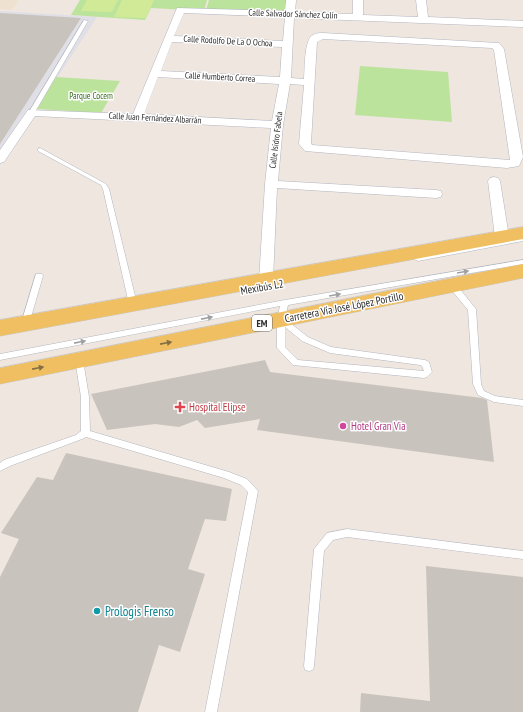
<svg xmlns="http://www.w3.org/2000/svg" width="523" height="712" viewBox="0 0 523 712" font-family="'PT Sans Narrow',sans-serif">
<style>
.industrial{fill:#e0dfe6}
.education{fill:#efe1cf}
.green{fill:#bce39c}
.pitch{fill:#d0ea98}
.building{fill:#c9c3be}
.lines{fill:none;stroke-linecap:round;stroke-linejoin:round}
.service-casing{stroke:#b2b6c0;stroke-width:1}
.minor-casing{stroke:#b2b6c0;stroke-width:1}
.primary-casing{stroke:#c8c8c8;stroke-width:1}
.service{fill:#fff;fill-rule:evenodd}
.minor{fill:#fff;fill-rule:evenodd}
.primary{fill:#f0bf62;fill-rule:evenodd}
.oneway{fill:#a0a0a0}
.oneway2{fill:#846e44}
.health-dot{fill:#e0444e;stroke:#fff;stroke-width:1.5}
.hotel-dot{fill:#d1479c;stroke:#fff;stroke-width:1.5}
.culture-dot{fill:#0f9aa8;stroke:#fff;stroke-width:1.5}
.labels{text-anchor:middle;stroke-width:3;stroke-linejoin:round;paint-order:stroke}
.far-street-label{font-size:9px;fill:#2c2c2c;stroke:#fff}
.far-park-label{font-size:9px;fill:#346a1b;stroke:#fff}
.shield{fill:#fff;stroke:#6b6b6b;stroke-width:1}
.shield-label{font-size:10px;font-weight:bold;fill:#2c2c2c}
.street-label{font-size:11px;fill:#2c2c2c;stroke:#fff}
.health-label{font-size:11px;fill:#be3a42;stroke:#fff;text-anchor:start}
.hotel-label{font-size:11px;fill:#b23c85;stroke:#fff;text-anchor:start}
.near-culture-label{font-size:13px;fill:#0d838f;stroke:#fff;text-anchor:start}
</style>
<rect width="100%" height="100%" fill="#eee6df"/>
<path class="industrial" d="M0,11L97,17L0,165Z"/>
<path class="education" d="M0,0H19L12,10L0,9Z"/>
<g class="green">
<path d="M80,0H207L204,11L151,8L145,20L71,15Z"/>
<path d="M209,0H293L291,15L206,10Z"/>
<path d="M360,66L448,72L452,122L355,115Z"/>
<path d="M56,77L120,81L101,113L37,109Z"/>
</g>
<g class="pitch">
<path d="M87,0H118L112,12L81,11Z"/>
<path d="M122,0H154L146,18L114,17Z"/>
</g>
<g class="building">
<path d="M0,13L81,18L0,144Z"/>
<path d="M265,360L270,372L482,398L487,400L494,462L257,430L260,419L205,428L197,420L179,427L155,424L107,430L91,394Z"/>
<path d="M66,453L232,489L226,521L205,519L188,569L205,574L180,652L159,645L138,712H0V577L19,539L1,533L37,477L53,480Z"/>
<path d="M426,566L523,577V712H360L361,693L430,701Z"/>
</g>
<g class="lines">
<g class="service-casing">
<g id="service">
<path d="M84,20L88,21L35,112L30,113L29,112Z"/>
<path d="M40,148L106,184L109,189L137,304L136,306L133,307L129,304L103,189L101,185L38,151V149Z"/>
<path d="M523,237V241L418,261L414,259L418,257Z"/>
<path d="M523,260V264L288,305L285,319L308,337L331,347L425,360L429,362L432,372L427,377L424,378L293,365L277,348V320L280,306L0,360V354L285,300ZM285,327L302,341L330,353L420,365L422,366L424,371L298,360L285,347Z"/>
<path d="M36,274H42L43,276L29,324L25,327L21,324Z"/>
<path d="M449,283H455L476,309L481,384L484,391L495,396L523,400V406L494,402L478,395L473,384L468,310L449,287L448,285Z"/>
<path d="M79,357L83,360L89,397L90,431L229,472L247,479L258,491L217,712H205L248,492L241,485L224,478L86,437L82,439L10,466L0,471V463L4,460L76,435L81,431V397L75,360Z"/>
<path d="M347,529L523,551V559L347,537L333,540L324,551L314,666L313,670L309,671L305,670L304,666L314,549L327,533Z"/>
</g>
</g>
<g class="minor-casing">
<g id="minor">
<path d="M286,0H296L295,12L353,14V0H363V15L418,17L416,0H426L428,17L523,21V27L294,18L291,78L304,79C305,68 304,39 313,35C316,33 320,33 323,33L499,43L504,49L523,157L519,166L507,168L305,151L299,144L304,85L290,84L283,125L278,181L436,190L441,191L442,194L441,197L436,198L277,188L273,280L271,283L266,285L261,283L259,280L265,184L271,128L35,116L4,162L0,163V150L28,110L133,114L177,8L285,11ZM184,13L285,17L283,41L174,36ZM323,39L492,48L494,50L510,160L312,145L311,143L317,42ZM172,42L282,47L280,77L161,71ZM158,77L279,84L272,121L144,114Z"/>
<path d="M494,177L498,178L500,181L509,237L507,240L502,241L497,240L495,237L488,181L490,178Z"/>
</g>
</g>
<g class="primary-casing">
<g id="primary">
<path d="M523,227V239L0,336V320Z"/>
<path d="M523,264V278L0,384V368Z"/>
</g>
</g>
<use href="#service" class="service"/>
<use href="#minor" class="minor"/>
<use href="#primary" class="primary"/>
</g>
<defs><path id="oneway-solid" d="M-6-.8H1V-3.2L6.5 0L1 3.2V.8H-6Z"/></defs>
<g class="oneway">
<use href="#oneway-solid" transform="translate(463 272) rotate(-10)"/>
<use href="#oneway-solid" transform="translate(335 295) rotate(-10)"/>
<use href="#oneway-solid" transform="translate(207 318) rotate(-11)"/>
<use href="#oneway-solid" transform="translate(80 342) rotate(-11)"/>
</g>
<g class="oneway2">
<use href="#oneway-solid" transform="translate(166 343) rotate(-11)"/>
<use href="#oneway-solid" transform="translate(38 368) rotate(-11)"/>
</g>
<path class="health-dot" d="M178 401h4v4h4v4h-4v4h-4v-4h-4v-4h4z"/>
<circle class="hotel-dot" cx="343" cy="426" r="4"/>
<circle class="culture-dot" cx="97" cy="611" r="4"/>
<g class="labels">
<g class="far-street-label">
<text transform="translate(293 14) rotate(2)" y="3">Calle Salvador Sánchez Colín</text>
<text transform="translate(228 41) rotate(3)" y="3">Calle Rodolfo De La O Ochoa</text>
<text transform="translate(220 77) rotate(3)" y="3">Calle Humberto Correa</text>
<text transform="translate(155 118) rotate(3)" y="3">Calle Juan Fernández Albarrán</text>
<text transform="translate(276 140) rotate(-83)" y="3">Calle Isidro Fabela</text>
</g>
<g class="far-park-label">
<text x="91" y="99">Parque Cocem</text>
</g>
<rect class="shield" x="252" y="315" width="20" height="16" rx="3"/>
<g class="shield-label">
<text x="262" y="327">EM</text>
</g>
<g class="street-label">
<text transform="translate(262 287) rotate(-10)" y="4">Mexibús L2</text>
<text transform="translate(344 307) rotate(-11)" y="4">Carretera Vía José López Portillo</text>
</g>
<g class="health-label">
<text x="189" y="411">Hospital Elipse</text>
</g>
<g class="hotel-label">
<text x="351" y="430">Hotel Gran Via</text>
</g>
<g class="near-culture-label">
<text x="105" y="616">Prologis Frenso</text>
</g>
</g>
</svg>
